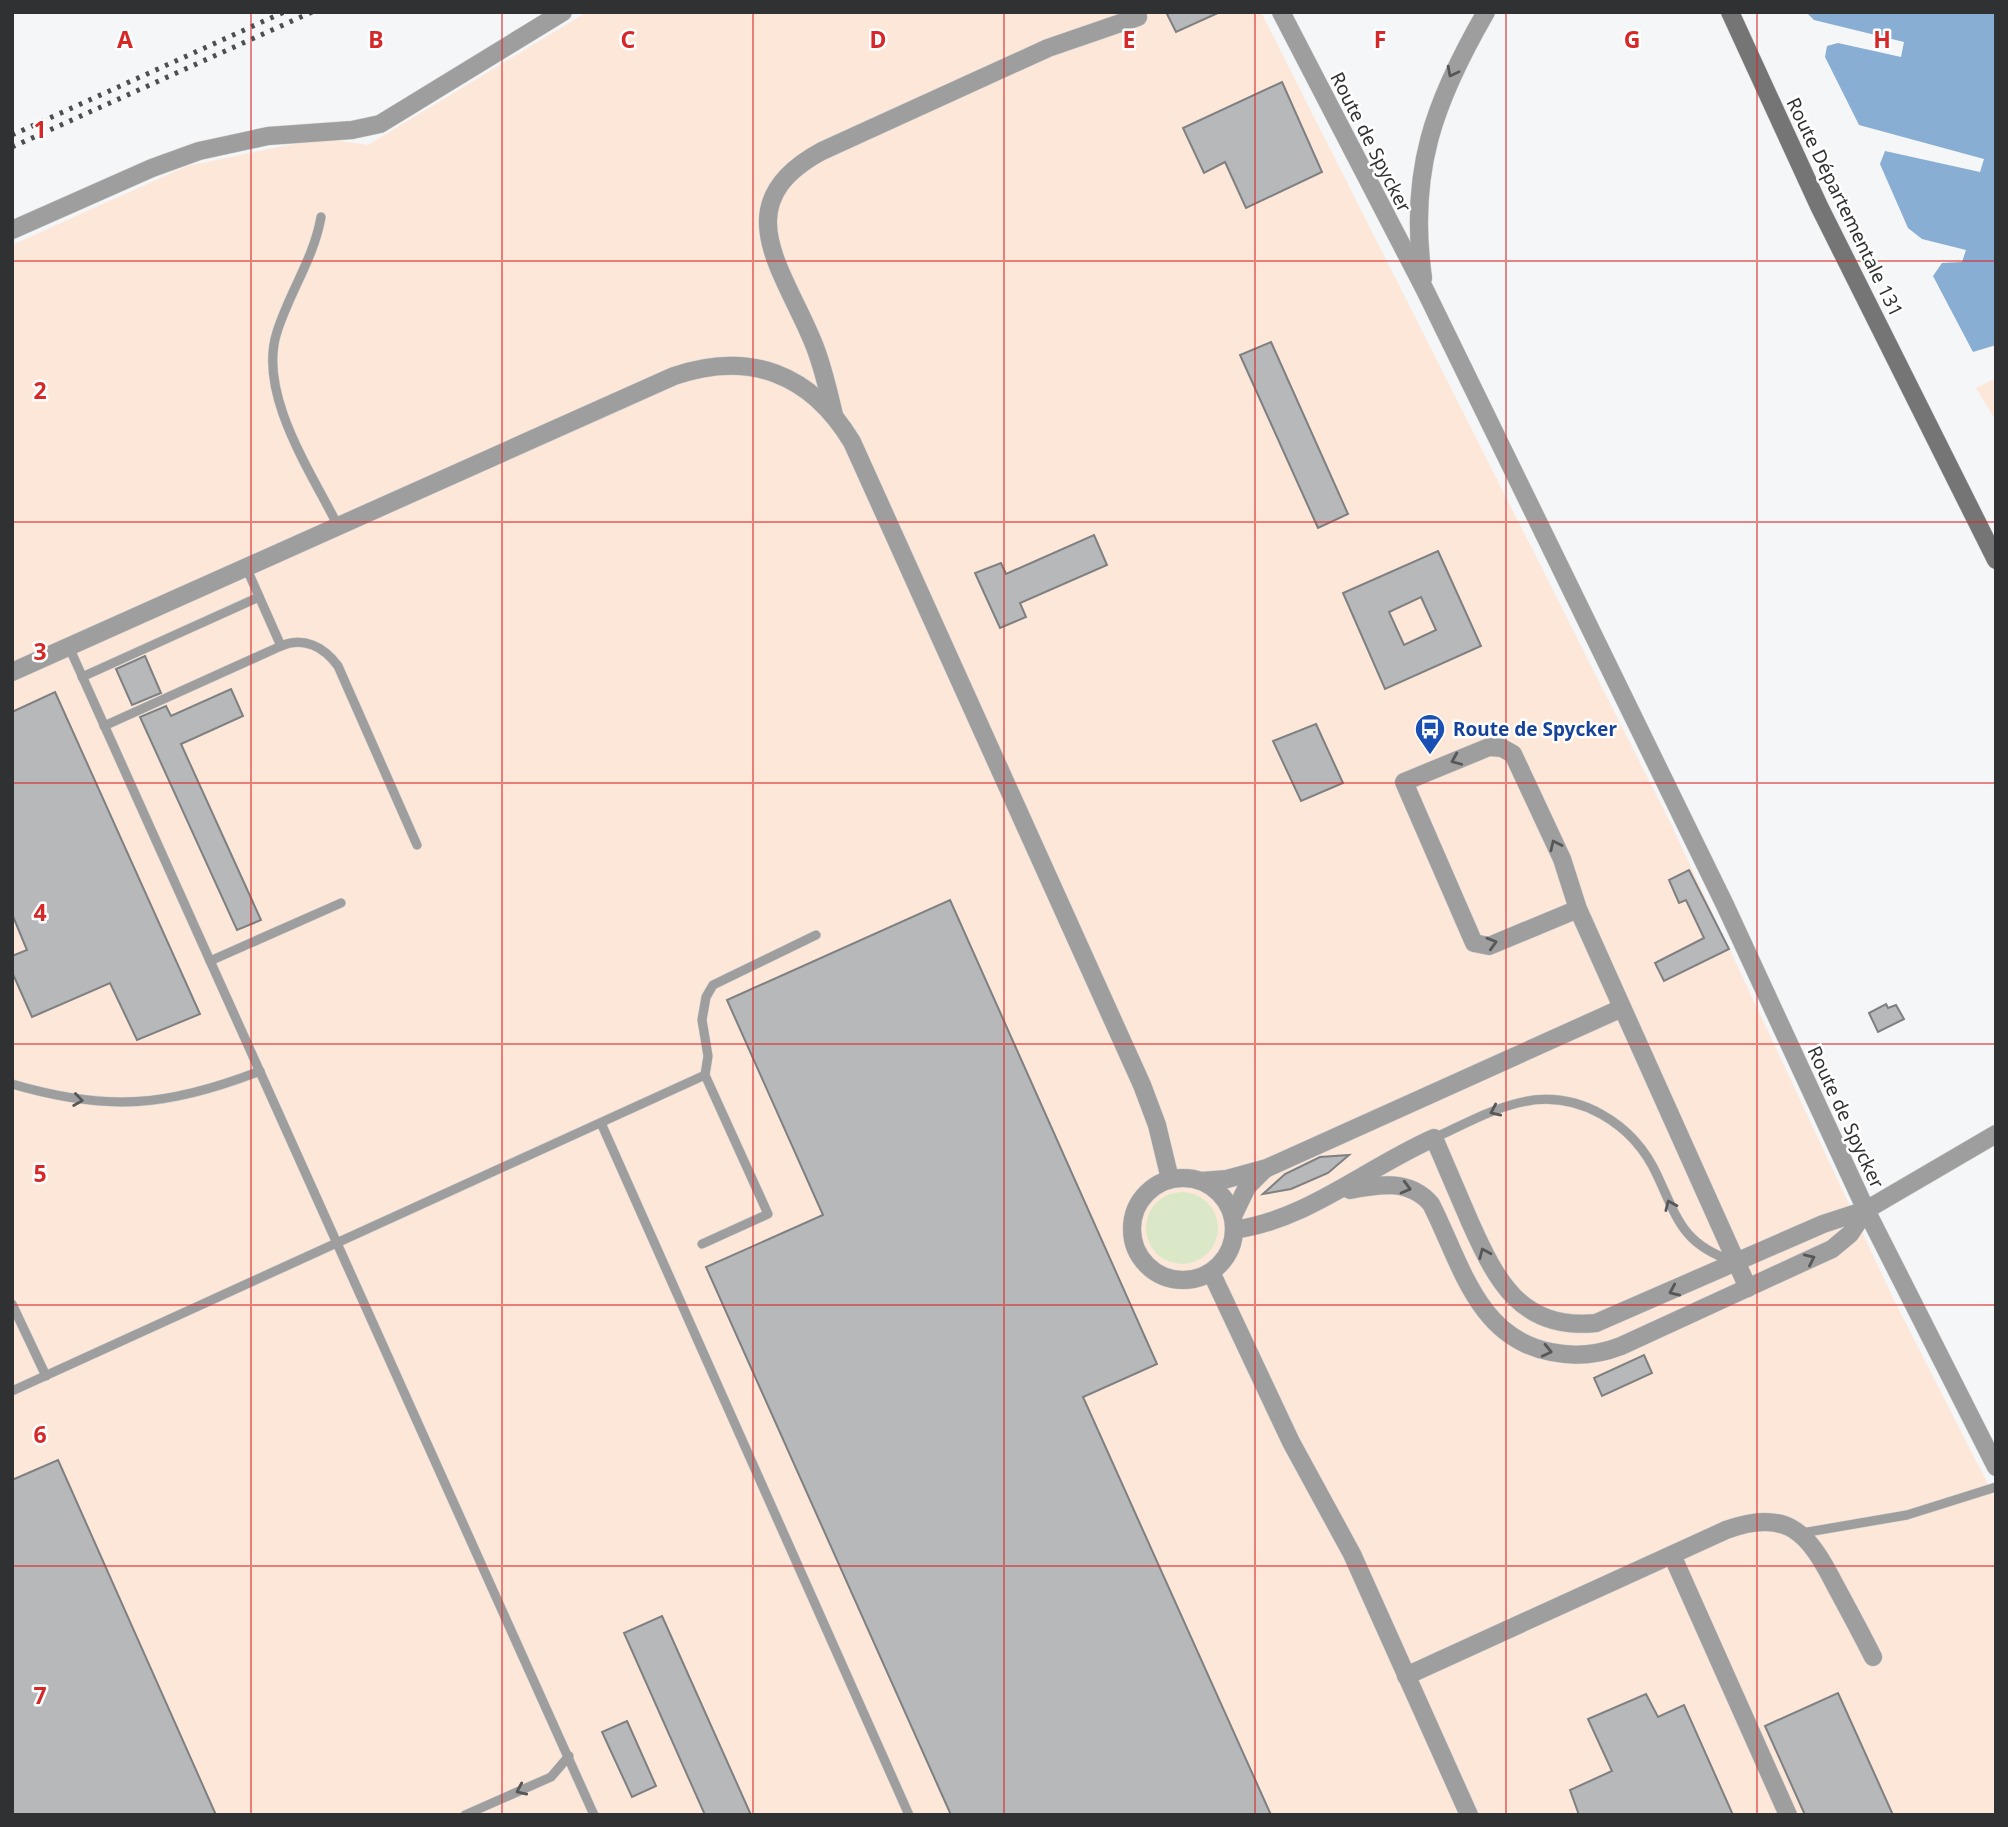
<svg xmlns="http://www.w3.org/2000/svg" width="2008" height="1827" viewBox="0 0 2008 1827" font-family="'Noto Sans',sans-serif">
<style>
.industrial{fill:#fde7d9}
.green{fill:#dae8c7}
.water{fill:#88aed3}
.building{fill:#b6b8b9;stroke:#7e8081;stroke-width:2;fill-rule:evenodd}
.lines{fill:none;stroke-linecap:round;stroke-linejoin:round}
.lane-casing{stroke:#d1d3d4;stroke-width:10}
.street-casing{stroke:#d1d3d4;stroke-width:19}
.secondary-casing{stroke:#d1d3d4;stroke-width:19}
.lane{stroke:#9f9e9e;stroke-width:9}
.street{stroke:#9f9e9e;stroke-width:18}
.secondary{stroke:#767575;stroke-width:18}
.rail{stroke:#4d4e4f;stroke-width:5;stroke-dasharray:3.5 7;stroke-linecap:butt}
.oneway{stroke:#575758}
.grid{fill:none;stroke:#d62828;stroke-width:2;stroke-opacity:0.55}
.labels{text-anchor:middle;stroke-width:5;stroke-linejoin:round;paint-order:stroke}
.street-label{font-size:19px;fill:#303132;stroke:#fff}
.transit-label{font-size:19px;font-weight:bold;fill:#164399;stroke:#fff;text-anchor:start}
.grid-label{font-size:23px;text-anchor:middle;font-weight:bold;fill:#d62828;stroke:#fff;stroke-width:5;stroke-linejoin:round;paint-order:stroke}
</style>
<rect width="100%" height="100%" fill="#f4f6f7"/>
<g class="industrial">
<path d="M587,12H1261L1669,820L1894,1300L1996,1500V1815H12V245L187,166L322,138L368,145Z"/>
<path d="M1996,378V421L1976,388Z"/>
</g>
<circle class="green" cx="1182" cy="1228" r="36"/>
<path class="water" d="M1806,12H1996V345L1973,352L1933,276L1942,263L1962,262L1966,250L1922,239L1908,228L1880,164L1885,151L1980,172L1984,159L1859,125L1825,57L1827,46L1838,43L1901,57L1904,42L1814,20Z"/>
<g class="building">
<path d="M1166,12H1220L1176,32Z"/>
<path d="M1282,82L1322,172L1246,208L1225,162L1204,173L1183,128Z"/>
<path d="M1271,342L1348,514L1318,528L1240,355Z"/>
<path d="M1094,535L1107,565L1020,603L1026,617L1000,628L975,573L1001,563L1006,574Z"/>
<path d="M1438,551L1481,646L1385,689L1343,593ZM1421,597L1436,630L1404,645L1389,612Z"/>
<path d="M145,656L161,693L132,705L116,669Z"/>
<path d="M231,689L243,716L181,744L261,920L237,930L140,717L166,706L171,716Z"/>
<path d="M55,692L200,1014L137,1040L110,983L32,1017L12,972V956L27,950L12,914V712Z"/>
<path d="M1316,724L1343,783L1301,801L1273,741Z"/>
<path d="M1689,870L1729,949L1664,981L1655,963L1704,938L1686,900L1679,903L1669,880Z"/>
<path d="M950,900L1157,1364L1083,1397L1271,1815H951L706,1267L823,1215L727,1000Z"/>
<path d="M1886,1004L1888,1008L1896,1005L1904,1019L1878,1032L1869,1013Z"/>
<path d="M1349,1155L1328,1173L1291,1189L1263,1194L1285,1174L1320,1157Z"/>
<path d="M1644,1355L1652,1373L1602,1396L1594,1378Z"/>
<path d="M58,1460L216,1815H12V1480Z"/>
<path d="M662,1616L751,1815H705L624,1633Z"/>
<path d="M1838,1693L1893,1815H1805L1765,1726Z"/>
<path d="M1646,1694L1658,1717L1684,1705L1733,1815H1579L1570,1790L1612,1771L1588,1719Z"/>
<path d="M627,1721L656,1786L632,1797L602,1732Z"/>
</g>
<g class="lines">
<g class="lane-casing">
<g id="lane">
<path d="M321,217C314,258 289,293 277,332C257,393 311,472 338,526"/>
<path d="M281,646C304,636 324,647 338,666L417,845"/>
<path d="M69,647L594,1815"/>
<path d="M82,677L259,597"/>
<path d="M104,726L281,646L246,567"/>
<path d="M210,961L341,903"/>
<path d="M12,1084C107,1112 168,1107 260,1071"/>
<path d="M601,1123L909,1815"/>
<path d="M1434,1138C1461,1126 1489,1110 1518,1103C1577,1088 1634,1123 1658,1177C1678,1220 1683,1244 1732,1261"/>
<path d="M702,1244L768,1214L705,1075L708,1056L702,1020L706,997L713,985L816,935"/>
<path d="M12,1304L46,1376"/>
<path d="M12,1391L705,1075"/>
<path d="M1802,1533L1907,1515L1996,1487"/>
<path d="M465,1815L551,1777L569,1756"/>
</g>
</g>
<g class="street-casing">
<g id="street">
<path d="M1281,12L1425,290L1725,905L1866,1210L1996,1467"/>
<path d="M12,230L152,168L199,151L268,136L352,130L380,124L563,12"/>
<path d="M1423,278C1408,172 1434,102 1486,12"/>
<path d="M834,415C828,390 823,366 813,342C782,267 725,203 822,151L1048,48L1138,17"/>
<path d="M12,672L674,376C750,350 811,374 852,442L1142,1085L1157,1125L1170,1179"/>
<path d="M1578,909L1489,946L1474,943L1404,782L1489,747L1502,748L1513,754L1562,859L1578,909L1748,1288"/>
<circle cx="1183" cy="1229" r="51"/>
<path d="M1201,1181L1227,1179L1267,1168L1622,1008"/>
<path d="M1350,1190C1379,1184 1410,1179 1431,1204C1461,1263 1477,1338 1551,1352C1575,1357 1598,1355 1621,1346L1832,1249L1850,1234L1866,1210"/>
<path d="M1233,1216L1247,1187L1264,1170"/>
<path d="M1234,1230C1309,1219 1366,1168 1434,1138C1446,1166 1458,1194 1470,1222C1496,1280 1521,1331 1596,1323L1823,1224L1866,1210L1996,1134"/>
<path d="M1211,1272L1291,1442L1352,1554L1469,1815"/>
<path d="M1672,1555L1788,1815"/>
<path d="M1406,1676L1726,1530C1788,1507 1809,1534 1835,1585C1848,1609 1861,1633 1873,1657"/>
</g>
</g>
<g class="secondary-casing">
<path id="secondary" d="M1730,12L1819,206L1996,560"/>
</g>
<use href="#lane" class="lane"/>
<use href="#street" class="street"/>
<use href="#secondary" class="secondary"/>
<g class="rail">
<path d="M12,135L284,12"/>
<path d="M12,147L312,12"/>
</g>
</g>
<defs><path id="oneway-chevron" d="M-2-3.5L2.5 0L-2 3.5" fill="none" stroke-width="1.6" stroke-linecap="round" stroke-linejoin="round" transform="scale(1.75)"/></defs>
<g class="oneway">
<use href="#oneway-chevron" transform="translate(1452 72) rotate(117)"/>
<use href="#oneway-chevron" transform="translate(1456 760) rotate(157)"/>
<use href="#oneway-chevron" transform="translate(1555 845) rotate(-115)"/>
<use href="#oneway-chevron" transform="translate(1492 943) rotate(-16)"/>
<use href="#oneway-chevron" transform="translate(78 1100) rotate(8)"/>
<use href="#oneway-chevron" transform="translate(1495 1111) rotate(156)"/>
<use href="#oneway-chevron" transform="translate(1406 1188) rotate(15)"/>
<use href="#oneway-chevron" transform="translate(1670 1205) rotate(-114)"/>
<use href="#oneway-chevron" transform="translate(1484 1253) rotate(-114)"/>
<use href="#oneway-chevron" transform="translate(1810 1259) rotate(-25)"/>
<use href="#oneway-chevron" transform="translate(1674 1291) rotate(156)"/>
<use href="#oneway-chevron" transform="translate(1547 1351) rotate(13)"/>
<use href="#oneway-chevron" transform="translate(521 1790) rotate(156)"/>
</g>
<path class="grid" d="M251,12V1815M502,12V1815M753,12V1815M1004,12V1815M1255,12V1815M1506,12V1815M1757,12V1815M12,261H1996M12,522H1996M12,783H1996M12,1044H1996M12,1305H1996M12,1566H1996"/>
<defs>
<g id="bus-pin" transform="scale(1.575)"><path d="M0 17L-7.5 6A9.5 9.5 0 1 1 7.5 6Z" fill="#1a4fb4" stroke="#fff"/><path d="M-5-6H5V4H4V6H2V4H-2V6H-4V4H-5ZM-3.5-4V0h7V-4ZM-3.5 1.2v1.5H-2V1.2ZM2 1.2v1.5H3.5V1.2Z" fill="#fff"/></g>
</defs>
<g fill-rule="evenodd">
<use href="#bus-pin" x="1430" y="729"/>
</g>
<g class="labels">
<g class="street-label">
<text transform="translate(1371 142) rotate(63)" y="7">Route de Spycker</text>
<text transform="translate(1845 207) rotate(64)" y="7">Route Départementale 131</text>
<text transform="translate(1846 1117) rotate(65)" y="7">Route de Spycker</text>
</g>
<g class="transit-label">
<text x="1453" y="736">Route de Spycker</text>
</g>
</g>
<g class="grid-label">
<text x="125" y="48">A</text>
<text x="376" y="48">B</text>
<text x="628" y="48">C</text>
<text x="878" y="48">D</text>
<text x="1129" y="48">E</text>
<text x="1380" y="48">F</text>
<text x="1632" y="48">G</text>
<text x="1882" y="48">H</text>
<text x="40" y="138">1</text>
<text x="40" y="399">2</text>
<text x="40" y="660">3</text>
<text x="40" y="921">4</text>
<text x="40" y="1182">5</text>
<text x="40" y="1443">6</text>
<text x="40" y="1704">7</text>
</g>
<rect width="2008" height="1827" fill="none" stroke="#303132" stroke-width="28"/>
</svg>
